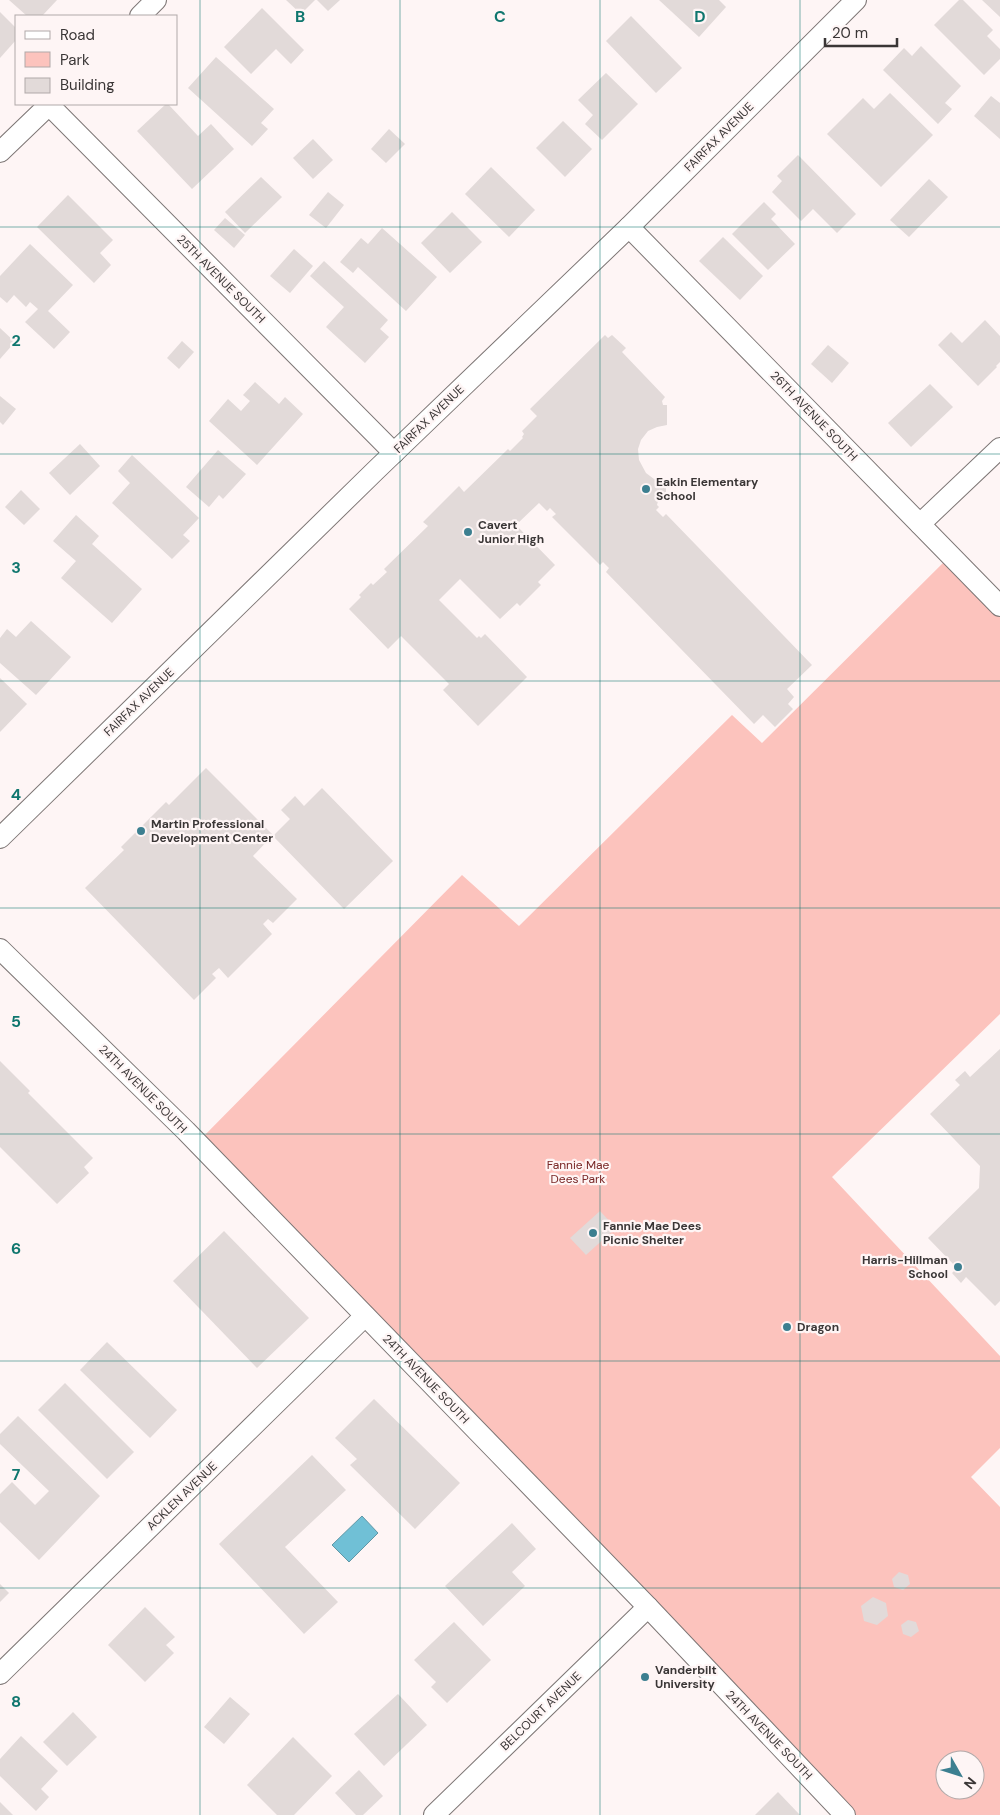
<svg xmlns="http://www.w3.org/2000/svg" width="1000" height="1815" viewBox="0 0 1000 1815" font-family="'DM Sans',sans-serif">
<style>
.green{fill:#fcc3bd;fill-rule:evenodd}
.water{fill:#70c0d6;stroke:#6097a6}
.building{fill:#e2dad9}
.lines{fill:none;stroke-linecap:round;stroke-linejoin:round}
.street-casing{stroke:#7d7675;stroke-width:22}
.street{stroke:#fff;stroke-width:20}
.grid{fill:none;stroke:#0f766e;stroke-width:1;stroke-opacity:0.55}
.poi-dot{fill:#3c7f90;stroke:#fef5f5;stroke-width:2}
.labels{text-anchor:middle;stroke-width:4.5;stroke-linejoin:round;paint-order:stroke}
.street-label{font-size:12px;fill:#3a3636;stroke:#fef5f5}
.poi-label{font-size:12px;font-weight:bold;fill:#3a3636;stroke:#fef5f5;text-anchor:start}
.park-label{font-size:12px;fill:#792726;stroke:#fef5f5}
.grid-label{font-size:16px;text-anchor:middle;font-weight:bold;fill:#0f766e;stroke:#fef5f5;stroke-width:4.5;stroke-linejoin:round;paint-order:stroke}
</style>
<rect width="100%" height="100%" fill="#fef5f5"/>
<path class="green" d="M951,555L1000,606V1014L832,1177L1000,1356V1448L971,1477L1000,1507V1815H845L197,1143L462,875L519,926L732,715L762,743ZM945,1760H975V1790H945Z"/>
<path class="water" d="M362,1516L378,1533L349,1562L332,1545Z"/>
<g class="building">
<path d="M9,0H57L42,16H27Z"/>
<path d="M286,0H315L301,14Z"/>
<path d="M317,0H340L328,11Z"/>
<path d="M659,0H719L726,7L699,37Z"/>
<path d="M959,0H963L993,30L987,36L1000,49V59L984,75L934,25Z"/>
<path d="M982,0H1000V17Z"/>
<path d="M262,8L304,50L291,64L276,49L251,74L224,47Z"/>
<path d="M0,12L16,28V40L0,58Z"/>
<path d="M631,16L682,68L656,93L606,41Z"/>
<path d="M921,46L961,86L945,103L952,109L938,124L883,70L904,48L912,56Z"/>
<path d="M216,57L274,109L261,123L268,129L252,146L188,88Z"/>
<path d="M606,73L638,104L602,140L585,124L593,115L578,100Z"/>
<path d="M890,93L933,135L881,187L827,134L863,98L874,109Z"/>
<path d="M991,96L1000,103V139L974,116Z"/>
<path d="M166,104H168L198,136L211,124L234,149L192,189L137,131Z"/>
<path d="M563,121L592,149L565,177L536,148Z"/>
<path d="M389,129L405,144L386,163L371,149Z"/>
<path d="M313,139L333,160L313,179L293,158Z"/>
<path d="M798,155L856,214L837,233L813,209L801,221L772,192L782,181L777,176Z"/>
<path d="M491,167L535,210L509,237L465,194Z"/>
<path d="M261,177L282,197L245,233L225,212Z"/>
<path d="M929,179L948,197L909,237L890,220Z"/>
<path d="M328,192L344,205L326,228L309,215Z"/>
<path d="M68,195L113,240L100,253L111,265L94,283L37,227Z"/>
<path d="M764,202L776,214L771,219L795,244L768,270L732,234Z"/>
<path d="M452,212L482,242L450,273L421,243Z"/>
<path d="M225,218L245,235L234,248L214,230Z"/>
<path d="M382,228L437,277L406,311L358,267L353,273L340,262L361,238L368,244Z"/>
<path d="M723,237L763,276L740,300L699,261Z"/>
<path d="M30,244L73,285L48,311L70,332L54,349L25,322L38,309L30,302L26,307L14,295L7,303L0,297V276Z"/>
<path d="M294,249L313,266L290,293L270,276Z"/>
<path d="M324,261L388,320L380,329L389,337L365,363L326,327L344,307L310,276Z"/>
<path d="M985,320L1000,336V362L996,366L997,367L978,386L938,345L951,332L962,343Z"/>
<path d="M0,328L15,342L0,359Z"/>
<path d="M605,335L608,338L612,335L626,348L622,352L665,397L662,401L663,405H667V425L657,427L648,431L641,440L638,449L639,460L646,473L654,479L666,481V501H658L657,505L659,507L656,510L663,517L666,514L812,665L787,689L794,697L788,704L793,709L775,727L763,715L754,724L606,572L609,568L603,562L600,565L552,517L556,514L550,508L547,511L539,503L516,525L555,565L538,582L541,585L520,606L517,603L500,619L460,579L439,600L477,638L479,636L481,638L485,634L527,677L478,726L443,690L449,684L401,636L388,649L349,609L361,597L359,595L371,583L373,585L387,572L384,569L428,526L423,522L459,486L464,492L508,449L510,451L523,438L522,437L524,434L522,431L537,416L530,409Z"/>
<path d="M182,341L194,352L179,369L167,358Z"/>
<path d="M828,345L849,363L832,383L811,364Z"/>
<path d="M255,382L279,404L285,397L303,414L257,465L209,421L228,399L241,411L250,401L243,395Z"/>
<path d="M930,384L953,407L911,447L888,423Z"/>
<path d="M0,396L16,409L3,425L0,422Z"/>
<path d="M80,444L100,466L70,495L49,473Z"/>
<path d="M218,450L246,474L223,499L219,495L209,507L186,487Z"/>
<path d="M132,455L199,518L183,535L190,541L172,559L112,503L130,483L118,471Z"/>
<path d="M21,490L40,509L24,525L5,507Z"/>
<path d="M76,515L99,536L92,544L142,589L112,623L61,578L76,561L53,541Z"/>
<path d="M31,621L71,657L36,695L0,663V638L7,629L16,637Z"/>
<path d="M0,678L27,704L0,732Z"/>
<path d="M206,768L273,835L253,856L297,899L273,923L268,919L263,924L272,934L228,978L219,968L212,974L216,978L194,1000L85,888L124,850L121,847L166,802L169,805Z"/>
<path d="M322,788L393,861L344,909L273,836L290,819L281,810L295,796L304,806Z"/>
<path d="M1000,1049V1301L995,1306L966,1277L961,1283L952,1273L957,1268L928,1238L979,1188L980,1166L930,1114L960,1085L955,1080L965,1071L970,1077Z"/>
<path d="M0,1061L30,1091L28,1093L93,1158L84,1167L89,1173L57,1204L0,1147Z"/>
<path d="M600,1211L616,1228L586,1255L570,1238Z"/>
<path d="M224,1231L309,1318L257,1368L173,1281Z"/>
<path d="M107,1342L177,1410L150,1438L80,1370Z"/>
<path d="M65,1383L134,1452L107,1479L38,1410Z"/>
<path d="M374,1399L460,1483L415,1529L350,1465L357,1459L335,1438Z"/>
<path d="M18,1416L100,1496L39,1560L0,1522V1494L12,1482L35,1505L49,1491L0,1444V1434Z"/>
<path d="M312,1455L346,1490L285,1547L338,1602L304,1634L219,1544Z"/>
<path d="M512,1523L536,1549L512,1572L525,1586L483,1626L445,1586Z"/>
<path d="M899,1572L908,1575L910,1584L903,1590L894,1587L892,1579Z"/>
<path d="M0,1584L9,1593L0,1602Z"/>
<path d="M873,1597L886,1603L888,1616L877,1625L864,1621L861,1606Z"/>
<path d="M145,1607L175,1637L166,1645L174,1653L145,1682L108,1645Z"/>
<path d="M908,1620L916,1622L919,1631L911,1637L903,1634L901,1625Z"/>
<path d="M454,1622L491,1660L447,1703L431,1687L436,1682L414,1660Z"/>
<path d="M398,1694L427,1725L384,1766L354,1734Z"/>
<path d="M230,1697L250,1714L224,1744L204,1727Z"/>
<path d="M73,1712L97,1737L67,1766L43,1742Z"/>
<path d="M21,1736L58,1771L41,1789L49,1797L36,1811L0,1776V1759Z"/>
<path d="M293,1737L332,1776L294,1815H277L247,1785Z"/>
<path d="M359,1770L383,1796L363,1815H356L335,1793Z"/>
<path d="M778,1792L800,1815H755Z"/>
<path d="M0,1802L13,1815H0Z"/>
</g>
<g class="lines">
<g class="street-casing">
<g id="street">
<path d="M140,16L156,0"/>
<path d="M49,105L394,453"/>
<path d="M0,152L50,104"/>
<path d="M629,227L1000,606"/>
<path d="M920,524L1000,448"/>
<path d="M0,838L375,471L629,227L856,0"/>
<path d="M0,949L186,1131L648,1607L845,1815"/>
<path d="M0,1674L365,1316"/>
<path d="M434,1815L648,1607"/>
</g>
</g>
<use href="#street" class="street"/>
</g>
<path class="grid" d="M200,0V1815M400,0V1815M600,0V1815M800,0V1815M0,227H1000M0,454H1000M0,681H1000M0,908H1000M0,1134H1000M0,1361H1000M0,1588H1000"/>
<g class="poi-dot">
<circle cx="646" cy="489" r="5"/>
<circle cx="468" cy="532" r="5"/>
<circle cx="141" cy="831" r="5"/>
<circle cx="593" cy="1233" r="5"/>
<circle cx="958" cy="1267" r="5"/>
<circle cx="787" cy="1327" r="5"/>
<circle cx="645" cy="1677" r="5"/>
</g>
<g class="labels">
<g class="street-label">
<text transform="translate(719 137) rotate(-45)" y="4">FAIRFAX AVENUE</text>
<text transform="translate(221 279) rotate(45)" y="4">25TH AVENUE SOUTH</text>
<text transform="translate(814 416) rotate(46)" y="4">26TH AVENUE SOUTH</text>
<text transform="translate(429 419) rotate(-44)" y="4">FAIRFAX AVENUE</text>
<text transform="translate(139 702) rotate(-44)" y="4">FAIRFAX AVENUE</text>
<text transform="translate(143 1089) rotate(45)" y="4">24TH AVENUE SOUTH</text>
<text transform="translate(426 1379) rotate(46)" y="4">24TH AVENUE SOUTH</text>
<text transform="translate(182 1496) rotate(-44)" y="4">ACKLEN AVENUE</text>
<text transform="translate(541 1711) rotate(-44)" y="4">BELCOURT AVENUE</text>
<text transform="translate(769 1735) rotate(46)" y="4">24TH AVENUE SOUTH</text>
</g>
<g class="poi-label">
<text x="656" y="486">Eakin Elementary<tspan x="656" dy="14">School</tspan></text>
<text x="478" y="529">Cavert<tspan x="478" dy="14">Junior High</tspan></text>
<text x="151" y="828">Martin Professional<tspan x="151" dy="14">Development Center</tspan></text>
<text x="603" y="1230">Fannie Mae Dees<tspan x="603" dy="14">Picnic Shelter</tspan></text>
<text x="948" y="1264" text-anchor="end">Harris-Hillman<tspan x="948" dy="14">School</tspan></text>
<text x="797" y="1331">Dragon</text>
<text x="655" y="1674">Vanderbilt<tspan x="655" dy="14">University</tspan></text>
</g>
<g class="park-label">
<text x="578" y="1169">Fannie Mae<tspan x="578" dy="14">Dees Park</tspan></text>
</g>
</g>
<g class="grid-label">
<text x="300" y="22">B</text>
<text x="500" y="22">C</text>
<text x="700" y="22">D</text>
<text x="16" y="346">2</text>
<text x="16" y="573">3</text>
<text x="16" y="800">4</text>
<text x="16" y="1027">5</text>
<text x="16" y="1254">6</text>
<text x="16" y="1480">7</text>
<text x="16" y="1707">8</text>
</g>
<rect x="15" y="15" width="162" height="90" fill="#fef5f5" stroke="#b0a9a9"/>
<rect x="25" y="31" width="25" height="8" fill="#ffffff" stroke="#b0a9a9"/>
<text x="60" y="40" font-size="15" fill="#3a3636">Road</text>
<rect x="25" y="52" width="25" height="15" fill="#fcc3bd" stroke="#b0a9a9"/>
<text x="60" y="65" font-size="15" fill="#3a3636">Park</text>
<rect x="25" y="78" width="25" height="15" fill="#e2dad9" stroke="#b0a9a9"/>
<text x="60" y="90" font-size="15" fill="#3a3636">Building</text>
<g transform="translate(960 1775) rotate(129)"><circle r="24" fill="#fef5f5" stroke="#b0a9a9"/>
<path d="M0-4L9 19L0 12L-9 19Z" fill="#3c7f90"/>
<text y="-8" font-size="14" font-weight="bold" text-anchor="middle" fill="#3a3636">N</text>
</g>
<path d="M825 38v8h72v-8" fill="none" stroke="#3a3636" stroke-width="2.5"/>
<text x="832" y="38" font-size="15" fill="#3a3636" stroke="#fef5f5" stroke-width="4" paint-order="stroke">20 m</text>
</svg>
